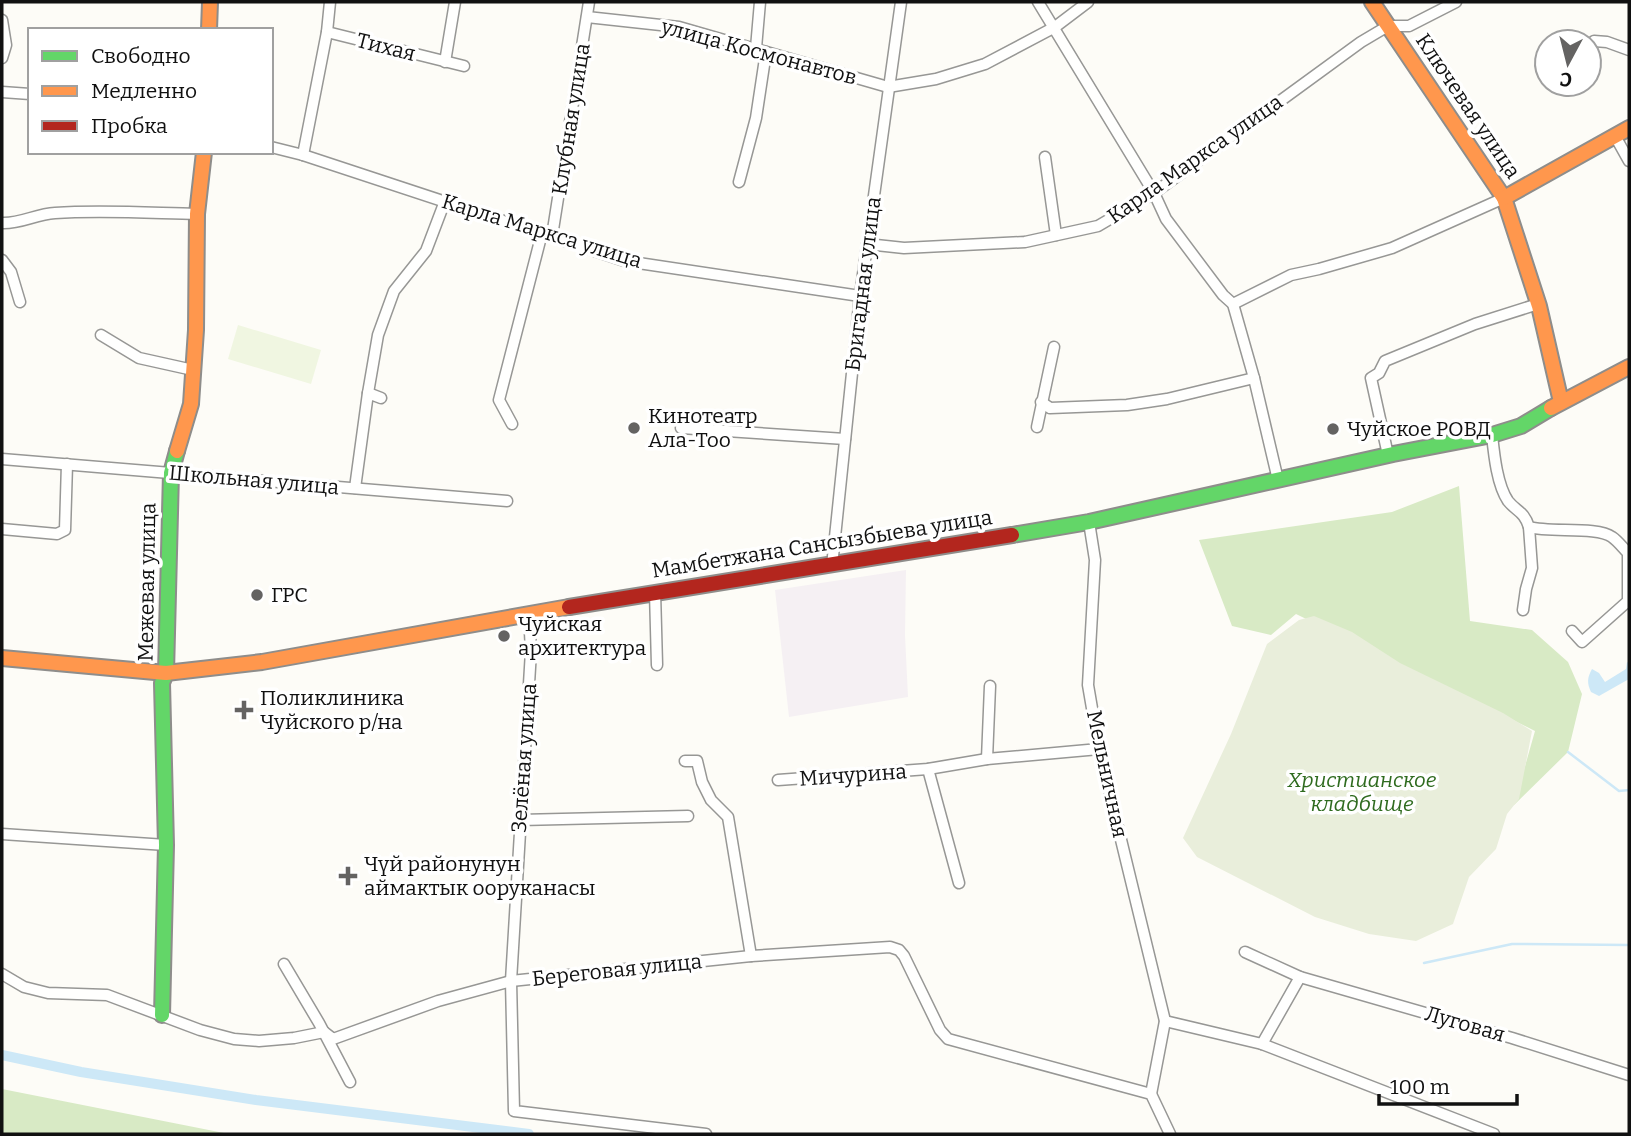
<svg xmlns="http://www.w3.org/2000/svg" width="1631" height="1136" viewBox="0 0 1631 1136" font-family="Bitter,serif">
<rect width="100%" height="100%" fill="#fdfcf7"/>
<polygon fill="#f5f0f3" points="906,570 905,635 908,697 789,717 775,590"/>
<g fill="#d8eac5">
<polygon points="1459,486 1470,621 1532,630 1568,662 1582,694 1568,752 1514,805 1535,731 1296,614 1271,635 1232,626 1199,540 1392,512"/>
<polygon points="2,1089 229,1134 2,1134"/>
</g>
<polygon fill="#e9eedb" points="1314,616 1352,632 1400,663 1503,713 1532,731 1519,799 1507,814 1496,849 1469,877 1453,924 1416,941 1369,934 1315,917 1197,857 1183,838 1231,734 1267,644 1299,620"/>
<polygon fill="#f0f6e1" points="238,325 321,350 311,384 228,359"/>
<path fill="#cde8f7" d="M1627,662l2,1v16l-30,17 -8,-4c-4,-9 -4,-14 1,-23l7,4 6,9 21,-13z"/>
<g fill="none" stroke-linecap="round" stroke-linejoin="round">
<g stroke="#cde8f7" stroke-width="2.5">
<polyline points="1568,752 1619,791 1629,790"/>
<polyline points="1424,963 1512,944 1629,945"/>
</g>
<polyline stroke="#cde8f7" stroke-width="10" points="2,1055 81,1072 256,1100 529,1134"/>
<g stroke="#979795" stroke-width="13">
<g id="street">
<polyline points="1038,2 1154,193 1166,219 1223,295 1233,304 1254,378 1278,480"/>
<polyline points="587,17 679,27 888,87 936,79 985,64 1055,27 1088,2"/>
<polyline points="2,20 6,45 2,58"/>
<polyline points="327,32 464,66"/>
<polyline points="1594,41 1607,42 1629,50"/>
<polyline points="756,48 760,2"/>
<polyline points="445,62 455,2"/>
<polyline points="2,92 30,94"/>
<polyline points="1615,136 1629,161"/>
<polyline points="271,147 303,155 625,261 860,296"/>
<polyline points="303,155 327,32 330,2"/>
<polyline points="1045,157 1056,235"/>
<polyline points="739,182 756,118 766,52"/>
<path d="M2,223c18,1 34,-9 53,-10 47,-3 95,0 142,1"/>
<polyline points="552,236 589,2"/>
<polyline points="867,244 904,248 1025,242 1098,226 1154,193 1361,42 1388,26 1409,26 1456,2"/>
<polyline points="2,260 11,272 20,302"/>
<polyline points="1233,304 1291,275 1319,269 1392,248 1504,198"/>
<polyline points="101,335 139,358 193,370"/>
<polyline points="368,393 378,335 394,291 426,251 445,201"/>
<polyline points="1041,402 1050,408 1127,405 1167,399 1254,378"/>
<polyline points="512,424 499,400 542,233"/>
<polyline points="1037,427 1054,347"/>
<polyline points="681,428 845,439"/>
<path d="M1492,435c2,19 5,50 16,66 9,11 16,10 21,26 21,6 68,-1 83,10 6,4 11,11 16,16v48l-46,41 -10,-11"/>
<polyline points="1388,455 1371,378 1379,373 1385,361 1475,324 1538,304"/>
<polyline points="2,459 507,501"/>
<polyline points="355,488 368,393 381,398"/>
<polyline points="1089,522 1095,560 1088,685 1099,749 1165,1021 1151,1094"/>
<polyline points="2,529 57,534 65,530 67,464"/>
<polyline points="832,566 860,296 901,2"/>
<polyline points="655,592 657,665"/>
<polyline points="1523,610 1526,589 1532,568 1529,527"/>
<polyline points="529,614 531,651 511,981 514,1111 706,1134"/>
<polyline points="987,759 990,686"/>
<polyline points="685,761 697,761 702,782 711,800 728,817 751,956"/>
<polyline points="928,769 959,883"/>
<polyline points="778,780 928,769 987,759 1099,749"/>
<polyline points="520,820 688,816"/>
<polyline points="2,834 166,845"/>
<polyline points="1245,952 1300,977 1512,1038 1629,1075"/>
<polyline points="284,964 319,1023 350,1082"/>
<polyline points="2,974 24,987 48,993 107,995 200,1030 234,1039 259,1041 294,1038 324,1032 333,1039 438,1001 511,981 751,956 890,947 899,950 904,956 940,1030 948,1039 1151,1094 1170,1134"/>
<polyline points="1165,1021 1262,1044 1494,1134"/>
<polyline points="1262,1044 1300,977"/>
</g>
</g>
<g stroke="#8e8d8b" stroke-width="18">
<g id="fast">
<polyline points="1012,535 1089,522 1393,454 1492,435 1521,426 1551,408"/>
<polyline points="162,1015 166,845 162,683 166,673 171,473 177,451"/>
</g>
</g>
<g stroke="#8e8d8b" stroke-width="18">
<g id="slow">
<polyline points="1372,2 1504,198 1539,306 1561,402"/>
<polyline points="209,30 210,2"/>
<polyline points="1504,198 1629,128"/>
<polyline points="1551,408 1629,367"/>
<polyline points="177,451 191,404 196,330 197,214 204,152"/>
<polyline points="2,658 166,673 262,662 569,607"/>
</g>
</g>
<g stroke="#8e8d8b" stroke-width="18">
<polyline id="jam" points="569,607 1012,535"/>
</g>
<use href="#street" stroke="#fffffe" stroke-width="10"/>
<use href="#fast" stroke="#63d668" stroke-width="14"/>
<use href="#slow" stroke="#ff974d" stroke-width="14"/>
<use href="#jam" stroke="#b3261e" stroke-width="14"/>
</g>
<g fill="#646362" stroke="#fff" stroke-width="2.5">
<circle cx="634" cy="428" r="7"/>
<circle cx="1333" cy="429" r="7"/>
<circle cx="257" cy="595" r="7"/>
<circle cx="504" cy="636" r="7"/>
<path d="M240.5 699.5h7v7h7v7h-7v7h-7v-7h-7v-7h7z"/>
<path d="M344.5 865.5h7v7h7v7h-7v7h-7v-7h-7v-7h7z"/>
</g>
<g text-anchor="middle" stroke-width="7" stroke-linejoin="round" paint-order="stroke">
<g font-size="21" fill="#111" stroke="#fff">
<text transform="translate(386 47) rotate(14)" y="7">Тихая</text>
<text transform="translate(759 52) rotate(15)" y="7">улица Космонавтов</text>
<text transform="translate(1468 106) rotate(56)" y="7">Ключевая улица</text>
<text transform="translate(571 119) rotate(-81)" y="7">Клубная улица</text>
<text transform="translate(1195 159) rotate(-35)" y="7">Карла Маркса улица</text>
<text transform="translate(542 231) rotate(17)" y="7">Карла Маркса улица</text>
<text transform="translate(863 284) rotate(-83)" y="7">Бригадная улица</text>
<text transform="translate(254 480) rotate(5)" y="7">Школьная улица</text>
<text transform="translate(822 544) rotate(-9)" y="7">Мамбетжана Сансызбыева улица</text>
<text transform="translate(147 582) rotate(-89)" y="7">Межевая улица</text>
<text transform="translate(524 758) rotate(-86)" y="7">Зелёная улица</text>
<text transform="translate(1107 774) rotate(78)" y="7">Мельничная</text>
<text transform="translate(853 775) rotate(-4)" y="7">Мичурина</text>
<text transform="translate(617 970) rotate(-6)" y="7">Береговая улица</text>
<text transform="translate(1465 1024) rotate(16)" y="7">Луговая</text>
</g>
<g font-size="21" fill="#111" stroke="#fff" text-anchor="start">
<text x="648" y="423">Кинотеатр<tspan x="648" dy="24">Ала-Тоо</tspan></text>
<text x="1347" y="436">Чуйское РОВД</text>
<text x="271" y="602">ГРС</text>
<text x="518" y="631">Чуйская<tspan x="518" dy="24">архитектура</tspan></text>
<text x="260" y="705">Поликлиника<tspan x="260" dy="24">Чуйского р/на</tspan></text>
<text x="364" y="871">Чүй районунун<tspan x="364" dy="24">аймактык ооруканасы</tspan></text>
</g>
<g font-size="21" font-style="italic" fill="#2f6b1f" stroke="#fff">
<text x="1362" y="787">Христианское<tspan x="1362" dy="24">кладбище</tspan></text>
</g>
</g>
<rect width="1631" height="1136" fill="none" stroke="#111111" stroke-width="7"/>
<rect x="28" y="28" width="245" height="126" fill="#ffffff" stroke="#a0a0a0" stroke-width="2"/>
<rect x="42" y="51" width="35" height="10" fill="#63d668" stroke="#a0a0a0" stroke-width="2"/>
<text x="91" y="63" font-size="21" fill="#111111">Свободно</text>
<rect x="42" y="86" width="35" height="10" fill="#ff974d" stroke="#a0a0a0" stroke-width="2"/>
<text x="91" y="98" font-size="21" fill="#111111">Медленно</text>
<rect x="42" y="121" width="35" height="10" fill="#b3261e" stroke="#a0a0a0" stroke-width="2"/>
<text x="91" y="133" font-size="21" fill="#111111">Пробка</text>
<g transform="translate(1568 63) rotate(187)"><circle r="33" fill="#ffffff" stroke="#a0a0a0" stroke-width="2"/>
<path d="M0-5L12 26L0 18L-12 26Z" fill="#646362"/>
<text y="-10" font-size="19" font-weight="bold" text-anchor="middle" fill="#111111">С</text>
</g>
<path d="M1379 1094v10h138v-10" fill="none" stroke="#111111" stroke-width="3.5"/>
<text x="1390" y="1094" font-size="21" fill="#111111" stroke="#ffffff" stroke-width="5" paint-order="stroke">100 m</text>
</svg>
